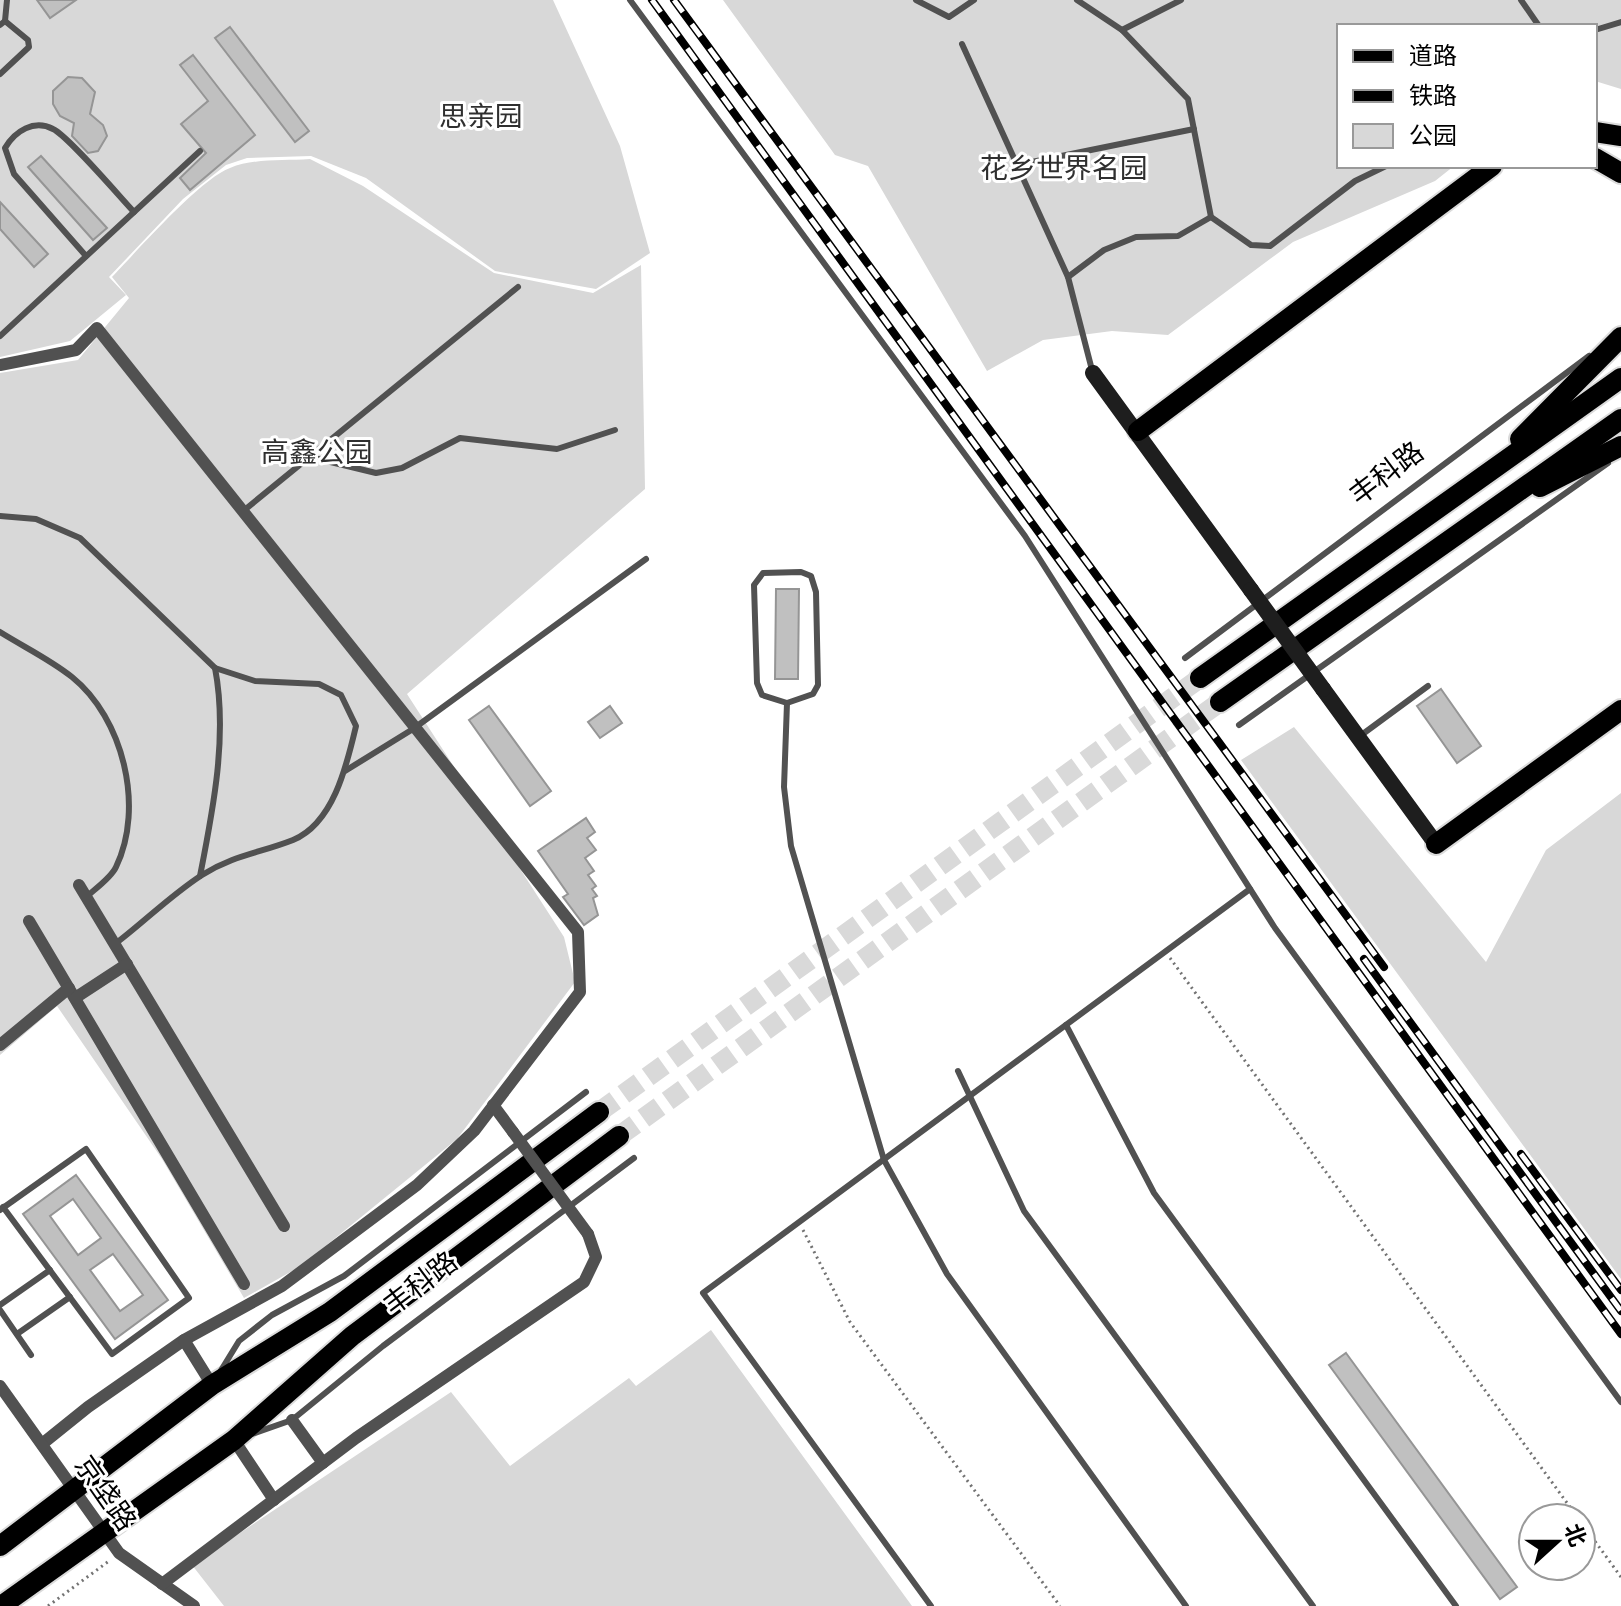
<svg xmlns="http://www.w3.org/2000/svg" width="1621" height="1606" viewBox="0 0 1621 1606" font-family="'Work Sans','Noto Sans SC',sans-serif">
<rect width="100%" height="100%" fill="#fff"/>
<g fill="#d8d8d8">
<polygon points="0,0 553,0 620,146 650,253 596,289 495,271 366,178 311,156 247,158 226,165 183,199 109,277 126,295 70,341 0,357"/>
<polygon points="723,0 1621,0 1621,89 1595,81 1595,26 1339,26 1339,166 1454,166 1435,181 1293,242 1168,335 1112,331 1043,340 987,371 868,166 835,155"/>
<path d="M310,159l53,27 131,87 99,20 48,-28 4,224 -238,205 157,243 11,45 -118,157 -156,127 -57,32 -82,-139 -105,-153 -57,49v-682l78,-13 51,-62 -17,-21c25,-26 88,-98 118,-109 24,-10 54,-7 80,-9z"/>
<polygon points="1294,727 1486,962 1546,850 1621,793 1621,1279 1241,760"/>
<polygon points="711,1330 912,1606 224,1606 192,1565 451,1392 510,1466 629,1378 636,1386"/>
</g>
<g fill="#c0c0c0" stroke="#959595" stroke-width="2" fill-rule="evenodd">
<polygon points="37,0 76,0 50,18"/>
<polygon points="230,27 309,131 295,142 215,38"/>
<polygon points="193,55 255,135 190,190 180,178 206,153 181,124 208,101 180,65"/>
<polygon points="68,77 82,78 95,92 90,114 103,125 107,136 98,151 88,153 72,136 74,123 60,116 53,104 53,91"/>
<polygon points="41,156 107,228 93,240 28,167"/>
<polygon points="0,202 48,254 34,267 0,229"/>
<polygon points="776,589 799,589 798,679 775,679"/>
<polygon points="1441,689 1481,746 1457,763 1417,706"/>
<polygon points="489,706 551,791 530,806 469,720"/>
<polygon points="610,706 622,723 600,738 588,722"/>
<polygon points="586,818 595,832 587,838 596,850 585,858 594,871 588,875 596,886 592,889 597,896 593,898 598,915 584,925 563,897 568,894 538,851"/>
<path d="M76,1175l92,125 -53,39 -92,-125zM73,1199l28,39 -23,17 -28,-39zM113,1254l30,41 -23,16 -30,-41z"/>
<polygon points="1346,1353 1517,1587 1500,1599 1329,1365"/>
</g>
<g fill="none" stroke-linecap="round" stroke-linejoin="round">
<g stroke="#d9d9d9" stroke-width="20" stroke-dasharray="20 10" stroke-linecap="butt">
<polyline points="599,1112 1200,678"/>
<polyline points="619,1136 1220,702"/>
</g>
<g stroke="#dbdbdb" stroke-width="24">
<g id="primary">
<polyline points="1595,132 1621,136"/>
<polyline points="1595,158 1621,173"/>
<polyline points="1138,431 1492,166"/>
<polyline points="1520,439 1621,337"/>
<polyline points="1540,487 1621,446"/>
<polyline points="1200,678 1621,378"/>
<polyline points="1220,702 1621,419"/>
<polyline points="1436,844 1621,710"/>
<polyline points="0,1546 212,1385 330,1312 599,1112"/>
<polyline points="1,1606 234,1440 352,1336 619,1136"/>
</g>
</g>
<g stroke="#737373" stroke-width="3" stroke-dasharray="2 4" stroke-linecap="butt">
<polyline points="1170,958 1578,1518"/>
<polyline points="803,1230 850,1322 1060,1606"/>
<polyline points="1581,1522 1621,1577"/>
<polyline points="48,1606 109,1561"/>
</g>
<g stroke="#515151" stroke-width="6">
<polyline points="630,0 1025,536 1275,928 1621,1402"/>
<polyline points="916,0 949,17 974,0"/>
<polyline points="1077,0 1122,30 1188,99 1211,217 1251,245 1270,246 1355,181 1386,166"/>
<polyline points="1521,0 1539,26"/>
<polyline points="0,25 5,21 7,0"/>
<polyline points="1122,30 1181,0"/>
<polyline points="1595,30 1621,22"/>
<polyline points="962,44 1068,277 1092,370"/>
<polyline points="0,74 29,47 28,40 5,21"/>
<polyline points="1017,165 1194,129"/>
<path d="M86,256l-72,-82 -9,-26c10,-17 29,-29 48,-19 15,7 66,67 81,83"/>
<polyline points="1068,277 1104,250 1136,237 1178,236 1211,217"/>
<polyline points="0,336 200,151"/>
<polyline points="310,457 376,473 402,468 460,438 557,449 615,430"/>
<polyline points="242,512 518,287"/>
<path d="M0,516l36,3 44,19 135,130 40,13 64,3 22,11 15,31c-9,38 -22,97 -63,114 -33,13 -59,15 -91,35 -31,20 -58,47 -87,69"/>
<polygon points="801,572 811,576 816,592 818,685 813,694 787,703 762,695 757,683 754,585 763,573"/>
<path d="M0,632c24,15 51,28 72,45 51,41 73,130 44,190 -5,11 -21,22 -30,30"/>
<polyline points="1185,658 1589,356"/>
<polyline points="787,703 784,787 791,846 884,1160 947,1274 1186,1606"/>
<polyline points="1239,725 1608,463"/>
<polyline points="1360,736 1428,686"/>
<polyline points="345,771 413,729 646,559"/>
<path d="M200,876c13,-66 28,-141 15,-208"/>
<polyline points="1066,1025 1154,1193 1456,1606"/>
<polyline points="958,1071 1024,1211 1313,1606"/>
<polyline points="0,1210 86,1149 189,1298 112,1354 3,1207"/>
<polyline points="0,1305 50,1270"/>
<polyline points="0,1310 31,1355"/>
<polyline points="17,1334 70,1297"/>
<polyline points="220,1372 239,1341 272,1315 344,1276 586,1092"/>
<polyline points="252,1434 292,1420 383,1346 634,1158"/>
<polyline points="931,1606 703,1293 1250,889"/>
</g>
<g stroke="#515151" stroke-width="12">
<polyline points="0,365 76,350 97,328 578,932 580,992 474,1131 417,1185 282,1286 184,1340 88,1407 42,1444"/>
<polyline points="79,885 284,1226"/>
<polyline points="29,921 244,1284"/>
<polyline points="75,998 127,964"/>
<polyline points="0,1045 69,988"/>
<polyline points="493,1105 513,1132"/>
<polyline points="184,1340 212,1385"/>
<polyline points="0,1386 119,1553 194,1606"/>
<polyline points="292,1420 323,1463"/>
<polyline points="234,1440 274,1500"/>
<polyline points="162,1584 356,1438 584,1282 596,1257 588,1234"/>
</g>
<g stroke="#1e1e1e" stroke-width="16">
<polyline points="1093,373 1251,590"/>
<polyline points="1323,689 1436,844"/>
</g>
<use href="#primary" stroke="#000" stroke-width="20"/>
<g stroke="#000" stroke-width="8">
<g id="rail">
<polyline points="652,0 1621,1334"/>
<polyline points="674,0 1384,967"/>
<polyline points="1364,959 1621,1311"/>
<polyline points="1521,1154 1621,1290"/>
</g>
</g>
<use href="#rail" stroke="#fff" stroke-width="5" stroke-dasharray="15" stroke-linecap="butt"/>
<polyline stroke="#515151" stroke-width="12" points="513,1132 588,1234"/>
<polyline stroke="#1e1e1e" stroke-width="16" points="1251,590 1323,689"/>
</g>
<g text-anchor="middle" stroke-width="6" stroke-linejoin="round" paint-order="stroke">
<g font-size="28" fill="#2f2f2f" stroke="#fff">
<text x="481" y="126">思亲园</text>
<text x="1064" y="178">花乡世界名园</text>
<text x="317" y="462">高鑫公园</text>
</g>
<g font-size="28" fill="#000" stroke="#fff">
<text transform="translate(1386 473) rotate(-37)" y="10">丰科路</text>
<text transform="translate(420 1283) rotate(-37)" y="10">丰科路</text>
<text transform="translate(106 1493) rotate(55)" y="10">京垡路</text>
</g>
</g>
<rect x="1337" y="24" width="260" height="144" fill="#ffffff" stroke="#999999" stroke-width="2"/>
<rect x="1353" y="50" width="40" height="12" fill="#000000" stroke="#999999" stroke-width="2"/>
<text x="1409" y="64" font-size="24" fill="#000000">道路</text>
<rect x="1353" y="90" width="40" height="12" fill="#000000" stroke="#999999" stroke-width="2"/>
<text x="1409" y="104" font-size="24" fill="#000000">铁路</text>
<rect x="1353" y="124" width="40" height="24" fill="#d8d8d8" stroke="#999999" stroke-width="2"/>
<text x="1409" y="144" font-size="24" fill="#000000">公园</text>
<g transform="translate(1557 1542) rotate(69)"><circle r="38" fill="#ffffff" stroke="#999999" stroke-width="2"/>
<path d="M0-6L14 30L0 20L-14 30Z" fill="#000000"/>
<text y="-12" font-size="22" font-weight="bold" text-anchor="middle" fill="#000000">北</text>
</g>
</svg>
